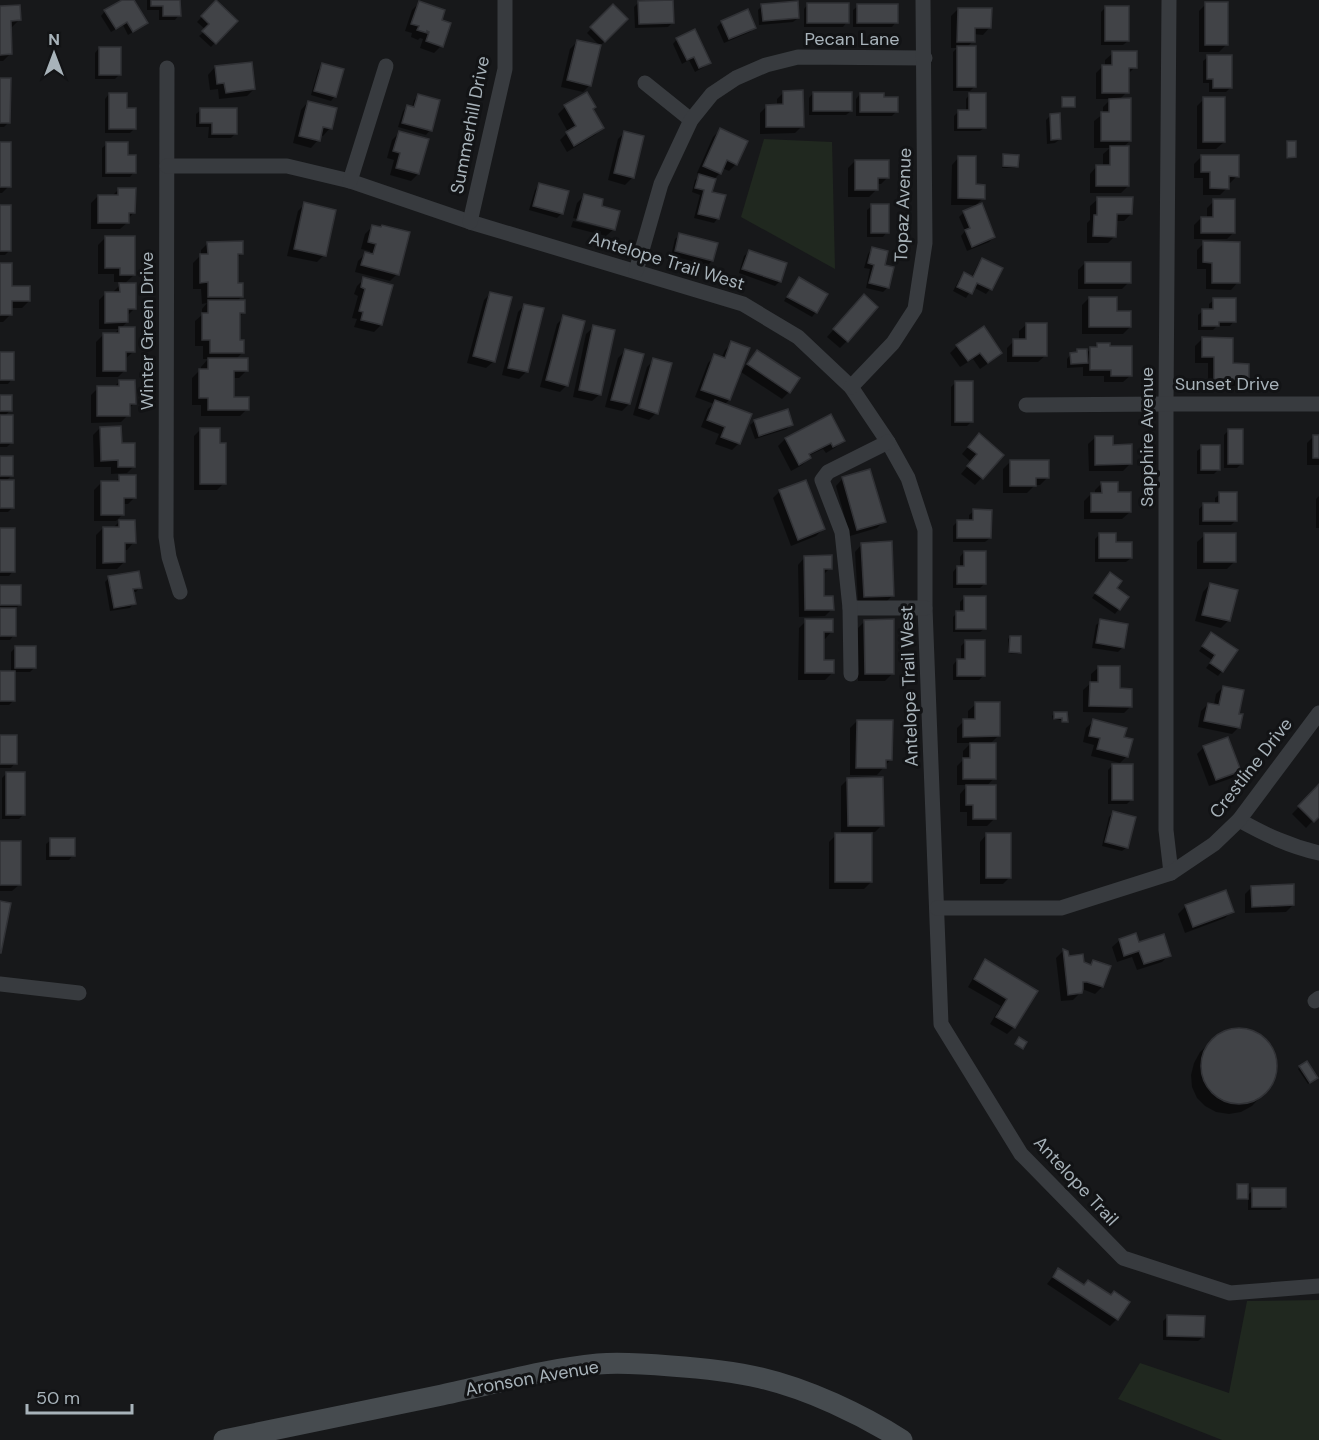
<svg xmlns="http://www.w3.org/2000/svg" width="1319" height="1440" viewBox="0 0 1319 1440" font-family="'DM Sans',sans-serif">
<rect width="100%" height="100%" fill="#17181a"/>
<g fill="#20281f">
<polygon points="764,139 832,142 835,269 741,217"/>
<polygon points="1319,1300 1319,1440 1222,1440 1118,1399 1140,1363 1229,1393 1247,1301"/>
</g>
<g fill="#0007">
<polygon points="125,0 133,0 146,23 141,27 128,35 123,25 111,32 101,16 105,11"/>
<polygon points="147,0 179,0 179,15 175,20 159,20 159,10 147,10"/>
<polygon points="216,2 236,21 211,47 199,36 206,30 197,22"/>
<polygon points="639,2 672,23 668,27 635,28 634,7"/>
<polygon points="419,3 440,21 441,46 434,53 420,48 423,39 420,38 418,40 411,37 412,33 405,31 412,10"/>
<polygon points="808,4 847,22 843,27 804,27 804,9"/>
<polygon points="1206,4 1226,45 1219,52 1199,52 1199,11"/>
<polygon points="613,6 626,19 600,46 587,33"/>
<polygon points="762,6 798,18 793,22 759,25 758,10"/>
<polygon points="858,6 896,22 892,27 853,27 853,10"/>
<polygon points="1106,7 1128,41 1123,45 1101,45 1101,12"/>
<polygon points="0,8 19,20 12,27 9,27 10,54 3,61 0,61"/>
<polygon points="958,9 990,27 983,35 973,34 973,41 966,48 975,86 970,91 953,91 953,52 957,48 951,48 951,16"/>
<polygon points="722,22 754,27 750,32 724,43 717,27"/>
<polygon points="677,39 709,63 704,67 695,72 689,60 682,64 673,44"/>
<polygon points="578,41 590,85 583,92 561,87 570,49"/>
<polygon points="99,48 119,75 115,79 95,79 95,53"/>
<polygon points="1113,53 1135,67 1127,75 1127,92 1119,100 1130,141 1123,147 1128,186 1121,193 1090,193 1090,174 1097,166 1103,166 1103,154 1110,148 1094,148 1094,121 1103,114 1103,107 1111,99 1096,99 1096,73 1103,66 1105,66 1105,60"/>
<polygon points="1208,57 1231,87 1226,92 1209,92 1209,83 1203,83 1203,61"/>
<polygon points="322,65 335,96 331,101 311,95 318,70"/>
<polygon points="215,67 254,89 247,96 219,99 218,89 210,90 208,75"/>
<polygon points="0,80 9,122 4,127 0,127"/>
<polygon points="784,92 802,126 795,133 760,134 760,113 767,106 777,106 777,99"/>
<polygon points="813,93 851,111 846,115 809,115 809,98"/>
<polygon points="109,94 126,110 134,129 130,133 105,133 105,99"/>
<polygon points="586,94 591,110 602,128 595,135 567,152 560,140 568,132 558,114 565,107"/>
<polygon points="860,94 883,99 896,112 892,116 856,116 856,99"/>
<polygon points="970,94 985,127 980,131 954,131 954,116 959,111 966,111 966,99"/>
<polygon points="418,96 430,130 426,135 398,127 403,111 407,107 412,108 414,100"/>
<polygon points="1063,99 1073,107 1071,108 1061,108 1061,101"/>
<polygon points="1204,99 1224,142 1216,149 1197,149 1197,106"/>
<polygon points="308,102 330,128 323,136 320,135 318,140 311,148 293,143 301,110"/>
<polygon points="201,110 235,134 231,138 208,138 209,127 196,127 196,114"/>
<polygon points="1051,115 1060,139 1055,143 1047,144 1046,120"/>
<polygon points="720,130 736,164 729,171 722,168 720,173 714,179 710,193 718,218 714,223 694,218 700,195 692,192 695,180 701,175 697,173 713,137"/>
<polygon points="625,132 632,178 625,185 608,180 618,139"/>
<polygon points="399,133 418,174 411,181 390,175 394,160 387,158 392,140"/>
<polygon points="0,143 9,186 2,193 0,193"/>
<polygon points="1288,143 1295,157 1293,158 1286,159 1286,144"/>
<polygon points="107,144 134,172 130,177 102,177 102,148"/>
<polygon points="1004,156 1017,166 1015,168 1002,168 1002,158"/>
<polygon points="959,157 975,186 983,198 976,205 951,205 952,165"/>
<polygon points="1201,157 1237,176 1230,183 1227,183 1227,188 1220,195 1203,195 1203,178 1194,178 1194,164"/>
<polygon points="855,161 888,177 881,184 876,184 876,190 869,197 848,197 848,168"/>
<polygon points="539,185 562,213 557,218 529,210 535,190"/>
<polygon points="119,189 134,212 128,219 128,222 120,229 91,229 91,203 98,196 112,196"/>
<polygon points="584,196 600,207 614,229 606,236 571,227 573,221 611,230 611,227 573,218 577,203"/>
<polygon points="1098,199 1131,214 1124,221 1115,221 1115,236 1108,243 1087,243 1087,223 1090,220 1090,206"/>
<polygon points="1214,201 1234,232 1227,239 1194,239 1194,225 1201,218 1207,218 1207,208"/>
<polygon points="305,204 324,255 317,262 287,256 298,211"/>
<polygon points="872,206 887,232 883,237 867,237 867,210"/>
<polygon points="0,207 10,250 5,255 0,255"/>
<polygon points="964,212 994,237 989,242 967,251 961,236 965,231 959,217"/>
<polygon points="373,226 397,274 390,281 355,272 358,261 365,254 369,255 370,251 361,249 365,234"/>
<polygon points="680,235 712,261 708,265 671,256 675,239"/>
<polygon points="105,238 134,275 123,285 135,308 127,316 127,322 120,329 133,352 125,359 125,370 118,377 96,377 96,342 103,335 113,335 119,329 99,329 99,300 106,293 113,292 123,282 114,282 114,274 98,274 98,245"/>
<polygon points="208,243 242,253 236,259 237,284 242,296 236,302 244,312 239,317 239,342 243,352 235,360 246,371 239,378 232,378 232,398 247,409 240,416 201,416 201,405 192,405 192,378 199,371 201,371 201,367 208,359 203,359 203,346 195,346 195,321 202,315 202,309 207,303 202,304 201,289 193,289 193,263 201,255 201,250"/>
<polygon points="1204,243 1238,282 1231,290 1206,289 1206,269 1197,269 1197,250"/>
<polygon points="872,249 883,266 888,287 883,292 866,288 870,269 864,268 868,254"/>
<polygon points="749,252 780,281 775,286 739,273 744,256"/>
<polygon points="983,260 990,289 986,294 973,287 966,298 953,291 960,278 964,274 971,278 978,264"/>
<polygon points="1085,263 1129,282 1122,289 1078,289 1078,270"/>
<polygon points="0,265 11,288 29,301 22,308 10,308 10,315 3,322 0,322"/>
<polygon points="364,279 391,286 381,325 374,332 354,327 357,319 352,318 358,296 354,294 357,286"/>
<polygon points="799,279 816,312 812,317 784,301 795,283"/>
<polygon points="491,293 494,361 486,368 467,363 484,300"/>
<polygon points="1089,298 1116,313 1130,327 1123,334 1082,334 1082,305"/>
<polygon points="1214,300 1234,321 1230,326 1217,326 1213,330 1198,330 1198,315 1203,311 1209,311 1209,304"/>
<polygon points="857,303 847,341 840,348 827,337"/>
<polygon points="525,305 542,309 526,372 519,379 502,375 518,312"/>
<polygon points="564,317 567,385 560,392 540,387 557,324"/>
<polygon points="1027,324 1046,355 1038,362 1007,362 1007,348 1014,341 1019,341 1019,331"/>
<polygon points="594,327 600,394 592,401 573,397 586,334"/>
<polygon points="1202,339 1247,379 1240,386 1208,386 1208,363 1195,363 1195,346"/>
<polygon points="732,343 748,349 729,400 724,405 739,443 732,450 715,444 719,434 701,427 708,409 714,404 695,397 708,363 715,356 721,359 725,350"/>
<polygon points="1098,344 1109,348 1131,375 1123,382 1104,382 1104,376 1083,376 1083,367 1067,368 1067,359 1071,354 1074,354 1077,351 1086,353"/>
<polygon points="957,346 1001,353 993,360 980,369 973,359 960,367 950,353"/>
<polygon points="625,351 629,404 622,411 605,407 618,358"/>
<polygon points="757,351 789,392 782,399 741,372 750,359"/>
<polygon points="0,353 12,379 8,384 0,384"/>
<polygon points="654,360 656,413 649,420 633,415 647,367"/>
<polygon points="119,382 134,404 128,409 128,415 121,422 91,423 91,395 98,388 113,388"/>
<polygon points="955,383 972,421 967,426 951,426 951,387"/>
<polygon points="0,396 11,410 4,416 11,443 7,447 0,447"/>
<polygon points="831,416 843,440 836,447 826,453 823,449 808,456 809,458 802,465 791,471 778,446 785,439"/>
<polygon points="755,421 791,424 787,429 755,439 750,425"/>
<polygon points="100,428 134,466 127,473 111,474 111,467 94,467 93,435"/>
<polygon points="201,429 219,445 224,483 217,490 194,490 194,436"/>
<polygon points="1228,431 1242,463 1237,468 1224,468 1224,435"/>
<polygon points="1314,436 1319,436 1319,465 1307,465 1307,443"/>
<polygon points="1096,437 1112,446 1131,463 1123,471 1089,471 1088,444"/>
<polygon points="972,442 1002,455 975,485 961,474 971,462 962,454"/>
<polygon points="1202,447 1219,469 1214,474 1197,474 1197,451"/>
<polygon points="0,458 11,476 6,481 13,507 8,512 0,512"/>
<polygon points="1010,462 1047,478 1040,485 1035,485 1027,493 1003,493 1003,469"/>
<polygon points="120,477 135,497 128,504 123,504 123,514 116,521 94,521 94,490 101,483 114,483"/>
<polygon points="843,478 884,521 877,528 850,536 836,486"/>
<polygon points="1102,483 1117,494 1130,512 1122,519 1084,519 1084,501 1091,494 1095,494 1095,490"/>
<polygon points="780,491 823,529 816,536 791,546 773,498"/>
<polygon points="1220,494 1236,520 1231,525 1199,525 1199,509 1203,505 1215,504 1215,498"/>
<polygon points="1319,496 1319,528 1316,528 1316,499"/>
<polygon points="974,511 990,538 985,542 953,542 953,526 958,521 969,521 969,515"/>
<polygon points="119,522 134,542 127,550 124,550 124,562 117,569 96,569 96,535 103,528 113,528"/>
<polygon points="0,530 13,571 9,576 0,576"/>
<polygon points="1099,535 1114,543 1131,558 1126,562 1095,562 1095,539"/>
<polygon points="1205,535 1234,562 1227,569 1197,569 1197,542"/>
<polygon points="862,544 893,595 886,602 858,603 855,552"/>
<polygon points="964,552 985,583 980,588 953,588 953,572 957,567 960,567 960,557"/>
<polygon points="805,557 830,568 823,575 823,597 832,609 825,616 799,617 798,565"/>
<polygon points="109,578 140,587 136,592 132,592 134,603 130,608 110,611 105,582"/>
<polygon points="1105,579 1114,589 1119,609 1115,614 1092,598"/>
<polygon points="1210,584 1228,621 1221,628 1195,621 1203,592"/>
<polygon points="0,586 20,604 15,609 14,635 10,640 0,640"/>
<polygon points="964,598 985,628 980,632 953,632 953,617 957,613 960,613 960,602"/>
<polygon points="806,621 832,631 825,639 823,639 823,661 832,673 825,680 798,680 799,628"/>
<polygon points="865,621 893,673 885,681 858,681 858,628"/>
<polygon points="1101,621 1122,648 1118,652 1092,648 1096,625"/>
<polygon points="1212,633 1222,671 1218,676 1206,668 1212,660 1199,651"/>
<polygon points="1010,637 1019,652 1017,654 1008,653 1008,639"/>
<polygon points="966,641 983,676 979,680 953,680 953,665 957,660 961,660 961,646"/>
<polygon points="16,647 35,667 30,672 14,672 14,700 9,705 0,705 0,673 11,673 11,652"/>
<polygon points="1099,667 1131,706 1124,713 1083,712 1083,690 1091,683 1091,674"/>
<polygon points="1223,687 1238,715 1239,727 1232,734 1198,727 1201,711 1208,704 1214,705 1216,694"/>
<polygon points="976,704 998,736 990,744 994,778 986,787 994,819 987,826 967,826 967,812 960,812 960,794 968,785 957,785 957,766 963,760 963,751 971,743 957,743 957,728 964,721 968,721 968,711"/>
<polygon points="1054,714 1066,714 1066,721 1064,723 1061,723 1061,720 1053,720 1052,716"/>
<polygon points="857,721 891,759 877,775 850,775 850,728"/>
<polygon points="1094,721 1127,756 1120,763 1091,756 1094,745 1083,742 1086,728"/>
<polygon points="0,737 15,763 11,768 0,768"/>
<polygon points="1204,747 1239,771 1232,778 1209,786 1197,754"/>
<polygon points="1113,765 1131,800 1127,804 1108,804 1108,770"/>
<polygon points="7,773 24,814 19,819 2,819 2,778"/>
<polygon points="848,779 882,825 875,832 871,832 871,882 864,889 829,889 829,842 836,835 841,835 841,786"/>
<polygon points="1319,786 1319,814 1306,828 1292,814"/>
<polygon points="1113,813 1127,847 1122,851 1102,846 1109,817"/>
<polygon points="987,834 1010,877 1003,884 980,884 980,842"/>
<polygon points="51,840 73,855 69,860 46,860 46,844"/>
<polygon points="0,843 20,884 12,891 0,891"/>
<polygon points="1252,887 1293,905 1286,912 1245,913 1245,894"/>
<polygon points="1225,892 1232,911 1225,918 1185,933 1178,914 1185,907"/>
<polygon points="1120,940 1138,944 1169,955 1162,962 1137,970 1132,957 1117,962 1112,947"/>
<polygon points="1063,951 1068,958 1089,966 1093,962 1102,987 1095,994 1082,989 1081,992 1073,1000 1061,1001 1056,958"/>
<polygon points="986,961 1036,991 1014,1027 1007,1034 990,1024 1001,1006 968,987 979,968"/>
<polygon points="1232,1030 1244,1030 1255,1033 1265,1040 1272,1050 1276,1062 1275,1074 1271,1085 1262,1095 1252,1106 1241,1112 1229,1114 1216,1112 1205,1106 1197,1098 1192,1087 1191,1075 1194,1063 1200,1052 1220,1034"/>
<polygon points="1300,1067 1314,1080 1308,1084 1298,1069"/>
<polygon points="1237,1186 1247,1196 1253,1190 1285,1206 1280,1210 1248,1210 1248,1197 1245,1200 1236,1200 1236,1187"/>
<polygon points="1058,1270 1117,1319 1110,1326 1047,1284"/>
<polygon points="1168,1316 1203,1337 1198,1341 1163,1340 1163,1321"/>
</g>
<g fill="#414347" stroke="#313236" stroke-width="1.5">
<polygon points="122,0 134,0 148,23 133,32 127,22 116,29 104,10"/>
<polygon points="151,0 180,0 181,16 163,16 163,6 151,6"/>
<polygon points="216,0 238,21 216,44 202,31 209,24 201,16"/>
<polygon points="673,0 674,23 639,24 638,1"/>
<polygon points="419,1 445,10 442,20 451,23 443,47 426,41 429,32 427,31 427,33 417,30 419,26 411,24"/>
<polygon points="798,1 799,18 763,21 761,4"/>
<rect x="1205" y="2" width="23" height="43"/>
<rect x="807" y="3" width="42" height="20"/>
<polygon points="613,4 628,19 605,42 590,27"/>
<rect x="857" y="4" width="41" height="19"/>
<polygon points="20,5 21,20 11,21 12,54 0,55 0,6"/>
<rect x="1105" y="6" width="24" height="35"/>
<polygon points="958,8 992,8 991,28 975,28 975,42 957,42"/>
<polygon points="748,9 756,28 729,39 721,21"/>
<polygon points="695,29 711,63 699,68 694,57 687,60 676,38"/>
<polygon points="577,40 601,45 591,86 567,80"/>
<rect x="957" y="46" width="19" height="41"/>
<rect x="99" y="47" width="22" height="28"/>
<polygon points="1112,51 1137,51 1137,68 1129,68 1129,93 1102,93 1102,65 1112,65"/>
<polygon points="1207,55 1232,55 1232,88 1213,88 1213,79 1207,79"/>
<polygon points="252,62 255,89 226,93 224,83 217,84 215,66"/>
<polygon points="322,63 344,69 336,97 314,91"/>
<polygon points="0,78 11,78 10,123 0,123"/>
<polygon points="803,90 804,127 766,127 766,105 783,104 783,91"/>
<polygon points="587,92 596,107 593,109 604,128 574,146 566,132 576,126 564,105"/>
<rect x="813" y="92" width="39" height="19"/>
<polygon points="109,93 127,93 127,108 136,108 136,129 109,129"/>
<polygon points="860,93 884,93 884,97 898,97 898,112 860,112"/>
<polygon points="969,93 986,93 986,128 958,128 958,110 969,110"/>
<polygon points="418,94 440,100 432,131 402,123 407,105 414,107"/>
<rect x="1062" y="97" width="13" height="10"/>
<rect x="1203" y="97" width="22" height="45"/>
<polygon points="1131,98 1131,141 1101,141 1101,112 1109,112 1109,99"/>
<polygon points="308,101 337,108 332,129 323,127 320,141 299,136"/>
<polygon points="200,108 237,108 237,134 212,134 212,123 200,123"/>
<polygon points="1060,113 1061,139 1051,140 1050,114"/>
<polygon points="720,128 748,141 737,165 727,160 721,174 703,166"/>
<polygon points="399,131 429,139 419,174 396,168 400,153 393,151"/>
<polygon points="624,131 644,136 634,178 614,173"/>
<polygon points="1287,141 1296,141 1296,157 1287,158"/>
<rect x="0" y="142" width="11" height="45"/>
<polygon points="106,142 128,142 128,155 136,155 136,173 106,173"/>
<polygon points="1110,146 1129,146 1129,186 1096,186 1096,165 1110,165"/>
<polygon points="1003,154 1019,155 1018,167 1003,166"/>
<polygon points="1201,155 1239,155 1239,177 1229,176 1229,189 1210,188 1210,172 1201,172"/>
<polygon points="958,156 976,156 976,184 985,185 985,199 958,198"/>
<polygon points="855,160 889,160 889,178 878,178 878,190 855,190"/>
<polygon points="699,174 716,179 712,192 726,195 719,219 698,214 704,190 695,188"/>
<polygon points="539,183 569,191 563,214 533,206"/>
<polygon points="118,188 136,188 135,213 129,213 129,223 98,223 98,195 118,195"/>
<polygon points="584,194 603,199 602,206 620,211 615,230 577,220"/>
<polygon points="1097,197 1133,197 1132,214 1117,214 1116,237 1093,236 1094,215 1097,215"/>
<polygon points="1213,199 1235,199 1235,233 1201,233 1201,217 1213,217"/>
<polygon points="304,202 336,210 326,256 294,249"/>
<polygon points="982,203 995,237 972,247 965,230 970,228 963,211"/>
<rect x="871" y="204" width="18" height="29"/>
<rect x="0" y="205" width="11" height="46"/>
<polygon points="372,225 381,227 382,225 410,232 399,275 361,265 365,252 373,254 376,244 368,242"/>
<polygon points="679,233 718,243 713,261 675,251"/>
<polygon points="105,236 135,236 135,275 120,275 120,268 105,268"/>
<polygon points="243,241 243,254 238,254 238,283 243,283 243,297 208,297 208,282 200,283 200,254 208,254 207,242"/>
<polygon points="1203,241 1240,242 1240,283 1212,283 1212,263 1203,262"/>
<polygon points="872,247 888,251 885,265 894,267 889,288 869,283 874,265 868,263"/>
<polygon points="749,250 787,263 781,282 742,269"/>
<polygon points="982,258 1003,268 992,290 977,283 972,294 957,287 964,272 973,277"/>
<rect x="1085" y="262" width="46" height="21"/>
<polygon points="0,263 12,263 12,286 30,286 30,301 12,301 12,315 0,315"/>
<polygon points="363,277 393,285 382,325 361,320 363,312 359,311 365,289 361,287"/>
<polygon points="799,277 828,294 817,313 787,297"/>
<polygon points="119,283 136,283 136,309 128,309 128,322 105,323 105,292 120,292"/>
<polygon points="490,292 512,297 495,362 473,356"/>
<polygon points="864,294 878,307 848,342 833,329"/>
<polygon points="1089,297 1117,297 1117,311 1131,311 1131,327 1089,327"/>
<polygon points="1213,298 1236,298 1236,322 1219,322 1219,326 1202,326 1202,309 1213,309"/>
<polygon points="208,300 245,300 245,313 240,313 240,340 244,340 244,353 210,353 210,340 202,340 202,313 208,313"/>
<polygon points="524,304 544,308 528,372 508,368"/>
<polygon points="563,315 585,321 568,386 546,380"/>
<polygon points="1026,323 1047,323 1047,356 1013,356 1013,339 1026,339"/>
<polygon points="593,325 615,330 601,395 579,390"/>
<polygon points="984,326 1002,353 988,363 980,353 968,361 956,345"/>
<polygon points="119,327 135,327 135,352 126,352 126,371 103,371 103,333 119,333"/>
<polygon points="1202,337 1233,338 1233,363 1249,364 1249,380 1214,379 1214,357 1202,357"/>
<polygon points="731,341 750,348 730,400 701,390 714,354 725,358"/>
<polygon points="1097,343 1110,343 1110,346 1132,346 1132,376 1111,376 1111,370 1090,370 1090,347 1097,347"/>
<polygon points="625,349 644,354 630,404 611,400"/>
<polygon points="1077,349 1087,349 1088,363 1071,364 1070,353 1077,352"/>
<polygon points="757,350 800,378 790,393 747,364"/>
<rect x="0" y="352" width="14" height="28"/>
<polygon points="208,358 248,358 248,371 234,371 234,397 249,397 249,410 208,410 208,398 199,398 199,369 208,369"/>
<polygon points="653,358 672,363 658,414 639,408"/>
<polygon points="119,380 135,380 136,404 130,404 130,416 97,416 97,386 119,386"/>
<rect x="955" y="381" width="18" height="41"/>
<rect x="0" y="395" width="12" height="16"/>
<polygon points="715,400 752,414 740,444 721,437 725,427 707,420"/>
<polygon points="788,409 793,425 759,436 754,420"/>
<polygon points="831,414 845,441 833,447 831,443 809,454 811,458 799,465 785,438"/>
<rect x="0" y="415" width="13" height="28"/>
<polygon points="121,426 122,443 135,443 135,467 118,467 118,460 101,461 100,427"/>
<polygon points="200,428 220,428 220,443 226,443 226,484 200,484"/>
<rect x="1228" y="429" width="15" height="35"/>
<polygon points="979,433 1004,455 983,479 967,466 977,454 968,447"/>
<rect x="1313" y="435" width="6" height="23"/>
<polygon points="1095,436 1113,436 1113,445 1132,444 1132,464 1095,465"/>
<rect x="1201" y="445" width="19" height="25"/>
<rect x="0" y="456" width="13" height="20"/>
<polygon points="1010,460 1049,460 1049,478 1036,478 1036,486 1010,486"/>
<polygon points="870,469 886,522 857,530 842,477"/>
<polygon points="119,475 136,475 136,498 124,498 124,515 101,515 101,481 119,481"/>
<rect x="0" y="480" width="14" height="28"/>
<polygon points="806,480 825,529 798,540 779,490"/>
<polygon points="1101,482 1118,482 1118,492 1131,492 1131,512 1091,512 1091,493 1102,493"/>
<polygon points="1219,492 1237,492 1237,521 1203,521 1203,503 1219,503"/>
<polygon points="973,509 992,510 991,538 957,538 957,520 973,520"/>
<polygon points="119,520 135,520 136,543 125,543 125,562 103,563 103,527 119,527"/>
<rect x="0" y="528" width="15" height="44"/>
<polygon points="1099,533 1116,533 1116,542 1132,542 1132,558 1099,558"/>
<rect x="1204" y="533" width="32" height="29"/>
<polygon points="892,541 894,596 864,597 861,543"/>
<polygon points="964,551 986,551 986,584 957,584 957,566 964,566"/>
<polygon points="832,555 832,569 824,569 824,596 833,596 834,610 805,610 804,556"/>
<polygon points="139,571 142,588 133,589 136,604 114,608 108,576"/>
<polygon points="1110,572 1122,581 1117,588 1129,597 1120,610 1095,593"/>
<polygon points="1210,583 1238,590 1230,621 1202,615"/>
<rect x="0" y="585" width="21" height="20"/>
<polygon points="964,596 986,596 986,629 956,629 956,611 964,611"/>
<rect x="0" y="608" width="16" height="28"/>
<polygon points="805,619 833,619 833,632 824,632 824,660 834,660 834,673 805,673"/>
<polygon points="894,619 894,674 865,674 864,620"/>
<polygon points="1100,619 1128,624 1124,648 1096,643"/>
<polygon points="1211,632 1238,650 1223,672 1210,663 1215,655 1202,646"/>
<polygon points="1010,636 1021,636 1021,653 1009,652"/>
<polygon points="965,640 985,640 985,676 957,676 957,659 965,659"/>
<rect x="15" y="646" width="21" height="22"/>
<polygon points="1098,666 1120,666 1120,688 1132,689 1132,707 1089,706 1090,682 1098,682"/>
<rect x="0" y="671" width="15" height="30"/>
<polygon points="1223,686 1244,690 1239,714 1243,714 1240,728 1204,721 1208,703 1219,705"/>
<polygon points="975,702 1000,702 1000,736 963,737 963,719 975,719"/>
<polygon points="1054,712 1067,712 1068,722 1062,722 1062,718 1054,719"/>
<polygon points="1093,719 1127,728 1124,737 1133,739 1128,757 1097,749 1100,738 1089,736"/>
<polygon points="857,720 893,720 892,760 886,760 886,768 856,768"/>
<rect x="0" y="735" width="17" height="29"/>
<polygon points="1228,737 1241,771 1216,780 1203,746"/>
<polygon points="970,743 996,743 996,779 963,779 963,758 970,758"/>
<rect x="1112" y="764" width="21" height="36"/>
<rect x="6" y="772" width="19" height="43"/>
<polygon points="883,777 884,826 848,826 847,778"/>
<polygon points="1319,784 1319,817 1314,822 1298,806"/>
<polygon points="966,785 996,785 996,819 973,819 973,805 966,805"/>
<polygon points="1113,811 1136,817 1128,848 1105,842"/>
<rect x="835" y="833" width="37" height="49"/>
<rect x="986" y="833" width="25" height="45"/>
<rect x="50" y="838" width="25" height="18"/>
<rect x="0" y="841" width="21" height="44"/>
<polygon points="1294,884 1294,905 1252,907 1251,886"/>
<polygon points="1226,890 1234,912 1193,927 1185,905"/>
<polygon points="0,901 11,903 1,953 0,953"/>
<polygon points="1136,933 1139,942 1164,934 1171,956 1144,964 1139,951 1124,956 1119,939"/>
<polygon points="1063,949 1068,951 1069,956 1083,954 1084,962 1091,965 1093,960 1111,966 1103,987 1087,982 1083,982 1083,989 1082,993 1068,995"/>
<polygon points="985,959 1038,991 1015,1028 996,1017 1007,999 974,979"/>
<circle cx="1239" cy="1066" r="38"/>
<polygon points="1019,1037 1027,1042 1023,1049 1015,1044"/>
<polygon points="1307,1061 1318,1078 1310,1083 1299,1066"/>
<rect x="1237" y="1184" width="11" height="15"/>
<rect x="1252" y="1188" width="34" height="19"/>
<polygon points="1058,1268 1084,1285 1088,1280 1111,1295 1114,1291 1130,1302 1118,1320 1053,1277"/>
<polygon points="1167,1315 1205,1316 1204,1337 1167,1336"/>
</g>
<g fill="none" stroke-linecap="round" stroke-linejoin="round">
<g stroke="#383b3f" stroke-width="15">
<polyline points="1169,0 1166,404 1166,830 1171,873"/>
<polyline points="167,68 166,537 169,557 180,592"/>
<polyline points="645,83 691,120"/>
<polyline points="167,166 287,166 350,181 470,222 743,304 798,337 851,387 888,442 908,478 925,530 925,608 941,1024 1021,1154 1123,1258 1230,1293 1319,1286"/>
<polyline points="350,181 386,66"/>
<polyline points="470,222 505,69 505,0"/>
<polyline points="636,271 661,184 691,120 712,94 736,78 766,65 798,57 925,58"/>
<polyline points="851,387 893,343 915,309 925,243 923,0"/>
<polyline points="1026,405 1166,404 1319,404"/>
<polyline points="850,608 925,608"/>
<polyline points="851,674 850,608 842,532 822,480 828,472 888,442"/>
<path d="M1239,820c27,15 50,26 80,33"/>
<polyline points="937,908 1061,908 1171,873 1214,844 1239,820 1319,713"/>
<polyline points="0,984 79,993"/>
<polyline points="1315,1001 1319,998"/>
</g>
<path stroke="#464b4f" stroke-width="21" d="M224,1440c73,-15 145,-30 218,-45 52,-11 103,-26 156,-31 24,-2 49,0 73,2 30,2 60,5 90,12 47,11 100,36 141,62"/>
</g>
<g text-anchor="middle" stroke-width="6" stroke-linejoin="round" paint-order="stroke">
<g font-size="18" fill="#a8b3ba" stroke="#121315">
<text x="852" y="45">Pecan Lane</text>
<text transform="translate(470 125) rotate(-79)" y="6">Summerhill Drive</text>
<text transform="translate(903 205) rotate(-88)" y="6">Topaz Avenue</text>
<text transform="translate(667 261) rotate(17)" y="6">Antelope Trail West</text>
<text transform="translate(147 331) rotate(-90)" y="6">Winter Green Drive</text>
<text x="1227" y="390">Sunset Drive</text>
<text transform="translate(1147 437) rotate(-90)" y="6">Sapphire Avenue</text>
<text transform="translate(909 686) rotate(-92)" y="6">Antelope Trail West</text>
<text transform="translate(1251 768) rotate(-52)" y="6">Crestline Drive</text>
<text transform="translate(1076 1181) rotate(47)" y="6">Antelope Trail</text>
<text transform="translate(532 1378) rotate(-10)" y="6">Aronson Avenue</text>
</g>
</g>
<g transform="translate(54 54)" stroke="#121315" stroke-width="4.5" paint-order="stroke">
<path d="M0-4.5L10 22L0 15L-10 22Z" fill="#a8b3ba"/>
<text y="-9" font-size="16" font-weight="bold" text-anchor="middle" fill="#a8b3ba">N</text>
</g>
<path d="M27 1404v9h105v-9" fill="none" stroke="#a8b3ba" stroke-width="3"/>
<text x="36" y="1404" font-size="18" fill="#a8b3ba" stroke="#121315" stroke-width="4.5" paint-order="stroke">50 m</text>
</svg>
